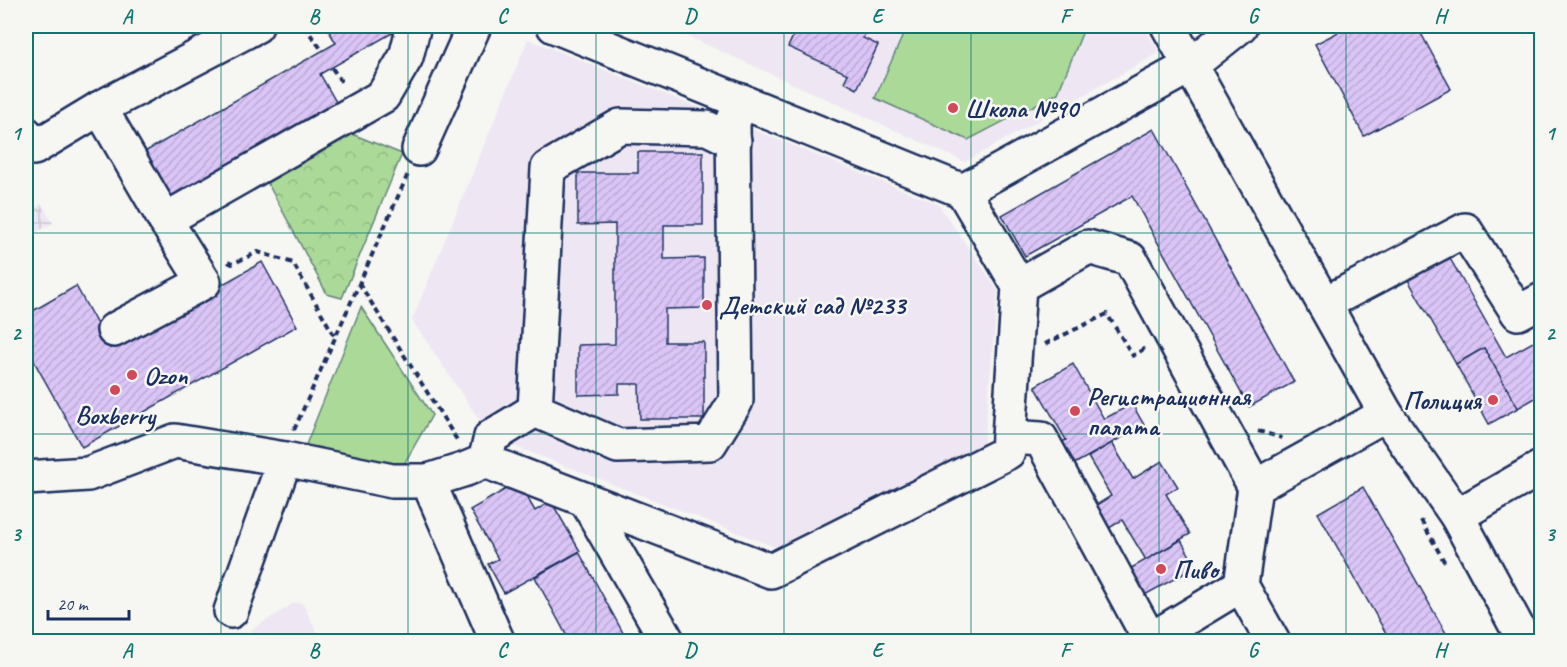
<svg xmlns="http://www.w3.org/2000/svg" width="1567" height="667" viewBox="0 0 1567 667" font-family="Caveat,sans-serif">
<defs>
<pattern id="industrial-grid" width="8" height="8" patternUnits="userSpaceOnUse" patternTransform="scale(1.5)"><rect width="8" height="8" fill="#eee7f3"/><path d="M0 4h8M4 0v8" fill="none" stroke="#ccc6d3"/></pattern>
<pattern id="forest-crowns" width="20" height="18" patternUnits="userSpaceOnUse" patternTransform="scale(1.5)"><rect width="20" height="18" fill="#abd998"/><path d="M2 6a3 3 0 1 1 6 0M12 15a3 3 0 1 1 6 0" fill="none" stroke="#93bb85"/></pattern>
<pattern id="building-hatch" width="6" height="6" patternUnits="userSpaceOnUse" patternTransform="scale(1.5)"><rect width="6" height="6" fill="#dac5f6"/><path d="M-1 1l2-2M0 6l6-6M5 7l2-2" fill="none" stroke="#baaad5"/></pattern>
</defs>
<rect width="100%" height="100%" fill="#f6f6f2"/>
<filter id="ink" filterUnits="userSpaceOnUse"><feTurbulence type="fractalNoise" baseFrequency=".0167" numOctaves="2"/><feDisplacementMap in="SourceGraphic" scale="12" xChannelSelector="R" yChannelSelector="G"/><feConvolveMatrix kernelMatrix="1 2 1 2 8 2 1 2 1" color-interpolation-filters="sRGB"/></filter>
<g filter="url(#ink)">
<g fill="#eee7f3">
<polygon points="665,26 1144,26 1159,53 965,162"/>
<polygon points="528,39 938,204 998,290 984,443 780,549 491,437 412,320"/>
<polygon points="294,603 302,603 322,641 151,641 248,632"/>
</g>
<polygon fill="url(#industrial-grid)" points="41,204 53,223 26,238 26,213"/>
<g fill="#abd998" stroke="#63847b" stroke-width="1.5">
<polygon points="907,26 1085,26 1058,93 968,140 875,98"/>
<polygon points="361,307 432,415 404,464 303,452"/>
</g>
<polygon fill="url(#forest-crowns)" stroke="#63847b" stroke-width="1.5" points="347,132 402,154 342,298 327,294 266,180"/>
<g fill="url(#building-hatch)" stroke="#1b2f5e" stroke-width="1.5">
<polygon points="326,26 391,26 394,32 320,74 340,109 170,206 141,154 336,43"/>
<polygon points="798,26 869,26 863,38 878,45 857,89 844,82 848,74 788,47"/>
<polygon points="1350,26 1417,26 1451,89 1364,136 1315,44"/>
<polygon points="1154,129 1294,382 1249,407 1132,196 1025,256 1002,215"/>
<polygon points="638,152 703,152 703,225 664,225 664,259 704,258 704,308 665,309 665,342 704,342 704,419 640,419 639,384 619,384 619,394 578,395 578,345 615,344 615,224 578,225 578,173 638,173"/>
<polygon points="1448,255 1506,357 1542,337 1542,394 1518,408 1484,348 1456,364 1407,278"/>
<polygon points="262,262 297,326 82,447 26,347 26,315 76,286 110,348"/>
<polygon points="1484,348 1518,408 1489,424 1456,364"/>
<polygon points="1073,364 1104,419 1132,404 1144,425 1069,467 1057,445 1066,440 1035,386"/>
<polygon points="1112,443 1133,479 1162,461 1178,487 1166,494 1190,534 1146,560 1122,520 1103,532 1090,509 1111,496 1088,457"/>
<polygon points="518,482 535,511 551,501 580,551 504,593 488,564 498,559 470,510"/>
<polygon points="1363,487 1451,642 1391,642 1318,513"/>
<polygon points="1181,540 1196,567 1141,597 1126,571"/>
<polygon points="579,552 628,642 570,642 535,577"/>
</g>
<g fill="none" stroke-linecap="round" stroke-linejoin="round">
<g stroke="#1b2f5e" stroke-width="38">
<g id="minor">
<polyline points="554,26 963,191 1190,66 1240,26"/>
<polyline points="1168,26 1386,414 1457,516 1525,642"/>
<polyline points="100,108 165,220 383,96 406,57 413,29 411,26"/>
<polyline points="26,134 34,148 100,108 256,26"/>
<polyline points="419,149 474,26"/>
<polyline points="1019,286 1088,247 1130,259 1255,487"/>
<polyline points="1324,304 1465,230 1518,313 1542,300"/>
<polyline points="114,330 204,282 165,220"/>
<polyline points="535,410 548,168 620,126 707,128 734,141"/>
<polyline points="1009,437 1041,439 1150,640 1241,585"/>
<polyline points="485,461 771,571 1008,452 1019,286 963,191"/>
<polyline points="485,461 491,437 535,410 618,446 710,443 736,401 733,122 742,101"/>
<polyline points="485,461 466,469 428,481 493,631 498,642"/>
<polyline points="26,478 88,474 175,441 285,459 392,481 428,481"/>
<polyline points="586,500 668,642"/>
<polyline points="1457,516 1542,467"/>
<polyline points="231,611 285,459"/>
<polyline points="1273,642 1241,585 1255,487 1386,414"/>
</g>
</g>
<g stroke="#1b2f5e" stroke-width="4" stroke-dasharray="6 4.5" stroke-linecap="butt">
<polyline points="304,26 322,50"/>
<polyline points="332,68 343,84"/>
<polyline points="228,262 232,264 258,252 293,263 335,337"/>
<polyline points="359,283 457,440"/>
<polyline points="1045,344 1107,314 1133,356 1145,348"/>
<polyline points="294,430 408,174"/>
<polyline points="1258,431 1282,438"/>
<polyline points="1421,520 1445,563"/>
</g>
<use href="#minor" stroke="#f6f6f2" stroke-width="33"/>
</g>
</g>
<path fill="none" stroke="#0f766e" stroke-width="1.5" stroke-opacity="0.55" d="M221,26v616M408,26v616M596,26v616M784,26v616M971,26v616M1159,26v616M1346,26v616M26,233h1516M26,434h1516"/>
<g fill="#d1495b" stroke="#f6f6f2" stroke-width="2">
<circle cx="953" cy="108" r="6"/>
<circle cx="707" cy="305" r="6"/>
<circle cx="132" cy="375" r="6"/>
<circle cx="115" cy="390" r="6"/>
<circle cx="1493" cy="400" r="6"/>
<circle cx="1075" cy="411" r="6"/>
<circle cx="1161" cy="569" r="6"/>
</g>
<g text-anchor="middle" stroke-width="5" stroke-linejoin="round" paint-order="stroke">
<g font-size="26" font-weight="bold" fill="#1b2f5e" stroke="#f6f6f2" text-anchor="start">
<text x="965" y="117">Школа №90</text>
<text x="719" y="314">Детский сад №233</text>
<text x="144" y="384">Ozon</text>
<text x="1087" y="405">Регистрационная<tspan x="1087" dy="30">палата</tspan></text>
<text x="1481" y="409" text-anchor="end">Полиция</text>
<text x="115" y="424" text-anchor="middle">Boxberry</text>
<text x="1173" y="578">Пиво</text>
</g>
</g>
<rect width="1567" height="667" fill="none" stroke="#f6f6f2" stroke-width="66"/>
<path d="M48 610v9h81v-9" fill="none" stroke="#1b2f5e" stroke-width="3"/>
<text x="57" y="610" font-size="18" fill="#1b2f5e" stroke="#f6f6f2" stroke-width="4.5" paint-order="stroke">20 m</text>
<rect x="33" y="33" width="1501" height="601" fill="none" stroke="#0f766e" stroke-width="2"/>
<g font-size="20" text-anchor="middle" font-weight="bold" fill="#0f766e">
<text x="127" y="23">A</text>
<text x="314" y="23">B</text>
<text x="502" y="23">C</text>
<text x="690" y="23">D</text>
<text x="877" y="23">E</text>
<text x="1065" y="23">F</text>
<text x="1253" y="23">G</text>
<text x="1440" y="23">H</text>
<text x="16" y="140">1</text>
<text x="1550" y="140">1</text>
<text x="16" y="340">2</text>
<text x="1550" y="340">2</text>
<text x="16" y="541">3</text>
<text x="1550" y="541">3</text>
<text x="127" y="657">A</text>
<text x="314" y="657">B</text>
<text x="502" y="657">C</text>
<text x="690" y="657">D</text>
<text x="877" y="657">E</text>
<text x="1065" y="657">F</text>
<text x="1253" y="657">G</text>
<text x="1440" y="657">H</text>
</g>
</svg>
